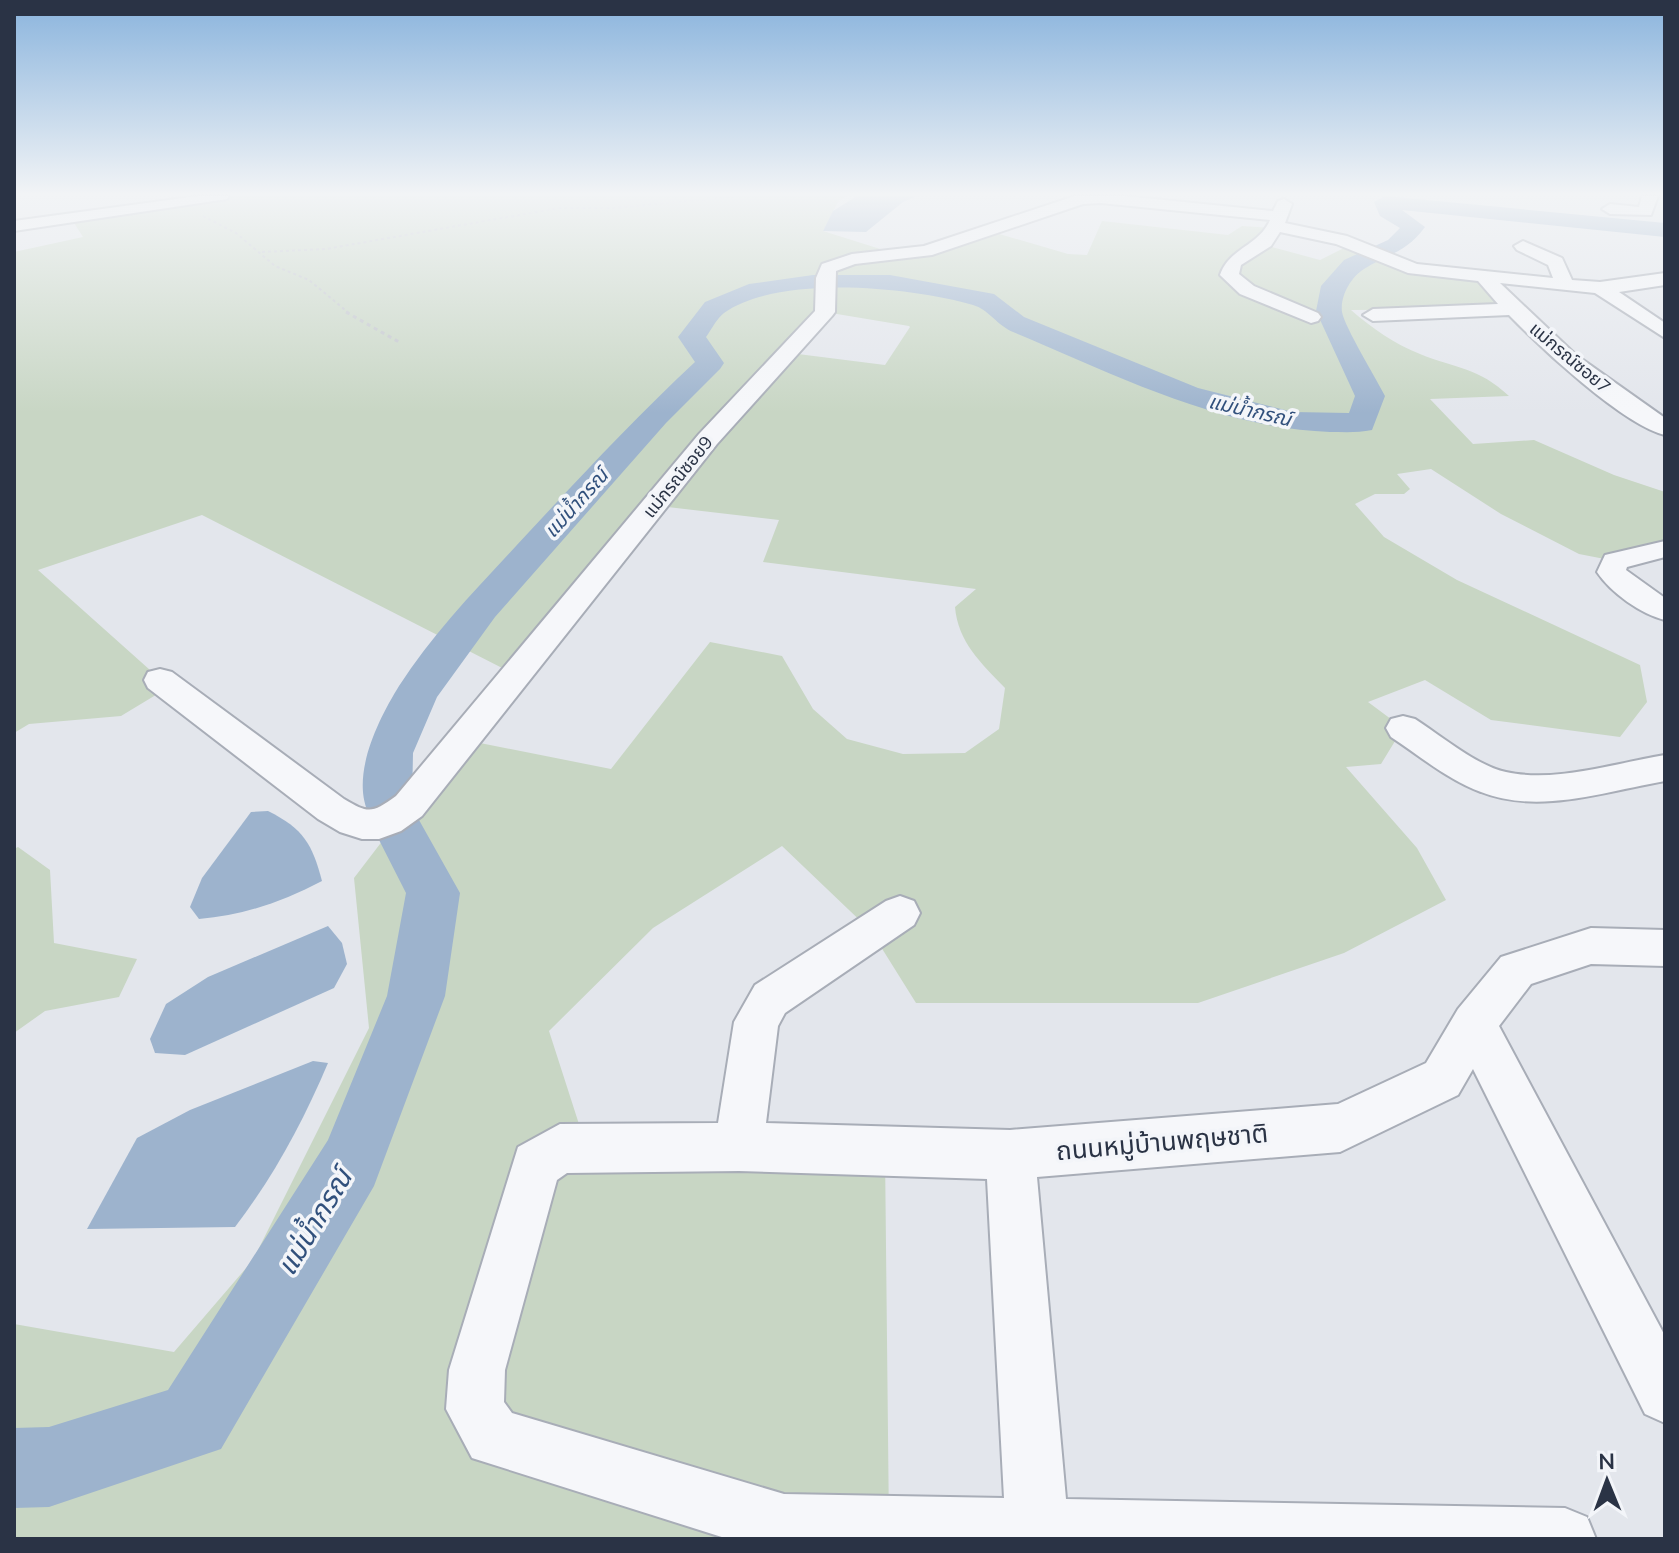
<svg xmlns="http://www.w3.org/2000/svg" width="1679" height="1553" viewBox="0 0 1679 1553" font-family="Mulish,'Noto Sans Thai',sans-serif">
<rect width="100%" height="100%" fill="#e3e6ec"/>
<g fill="#c8d6c4" fill-rule="evenodd">
<path d="M217,196h631l-9,4 -16,31 70,22 96,-22 79,23 19,1 15,-34 126,14 14,-9 32,2 -13,16 59,16 32,-16 28,14 104,19 30,32 -163,1c22,19 42,33 69,44 37,15 58,13 89,42l-79,3 43,45 61,-4 80,35 51,17v57l-50,12 -36,-7 -78,-40 -70,-45 -34,5 13,15 -6,5h-29l-20,10 29,33 73,43 183,85 7,37 -27,35 -129,-17 -66,-40 -57,22 35,26 -22,36 -35,3 71,81 29,52 -102,53 -146,50h-282l-45,-72 -89,-85 -129,82 -104,103 38,118 298,3 4,375 149,12h-1024v-215l160,28 79,-92 116,-232 -15,-150 55,-72 66,-64 136,27 99,-127 72,14 31,53 34,30 56,15 62,-1 34,-24 6,-41c-24,-25 -47,-46 -50,-81l21,-18 -213,-27 16,-42 -120,-14 -143,169 -314,-160 -164,55 131,117 -48,29 -92,8 -15,9v-481l69,-15 -14,-22 109,-11zM825,312l84,14 1,1 -25,38 -95,-12z"/>
<polygon points="18,847 50,870 54,943 137,959 119,997 45,1011 14,1033 14,849"/>
</g>
<g fill="#9db3cd">
<polygon points="857,196 917,196 903,202 866,232 823,231 833,211"/>
<path d="M268,811c36,18 44,33 54,70 -40,21 -78,34 -123,38l-9,-12 12,-29 49,-66z"/>
<polygon points="328,926 342,943 347,964 334,988 185,1055 155,1053 150,1039 166,1004 208,977"/>
<path d="M313,1061l15,2c-25,59 -54,113 -93,164l-148,2 50,-91 53,-28z"/>
</g>
<g fill="none" stroke-linecap="round" stroke-linejoin="round">
<path fill="#9db3cd" fill-rule="evenodd" d="M1385,196l280,27v14l-263,-27 23,17c-18,25 -37,27 -61,42 -13,8 -24,27 -22,43 3,16 34,66 43,84l-13,34c-14,3 -28,2 -42,2 -112,-4 -216,-58 -317,-100 -15,-6 -25,-23 -40,-27 -63,-18 -193,-31 -249,8 -7,5 -13,17 -18,24l18,26 -4,6 -54,54 -171,194 -58,80 -24,56 -1,50 -7,12 14,5 41,73 -15,103 -71,190 -153,263 -172,58 -35,1v-80l35,-1 119,-37 160,-250 59,-144 19,-103 -30,-59 7,-14 -13,-4c-21,-38 8,-96 29,-130 36,-56 85,-105 130,-154 54,-58 108,-116 166,-170l-17,-25 27,-35 44,-18 64,-9h77l104,19 30,23 174,71 95,24 56,1 6,-17 -39,-85 5,-25 23,-26 44,-20 12,-12 -20,-12 -6,-14z"/>
<g stroke="#a8adb7" stroke-width="4">
<g id="minor">
<polygon points="198,196 229,196 227,199 14,231 14,221"/>
<path d="M1075,196h50l148,15 5,-10 6,-2 8,5 -7,19 62,13 70,28 136,14 -5,-13 -31,-15 -3,-4 9,-5 39,17 10,22 28,2 65,-9v12l-46,7 46,31v15l-70,-45 -95,-10 76,72 89,63v17c-42,-10 -125,-88 -156,-120l-136,6 -10,-6 10,-6 125,-5 -20,-23 -70,-8 -72,-29 -56,-12 -9,14 -30,19 -2,9 15,12 64,27 3,4 -3,4 -7,2 -71,-29 -20,-19c9,-27 39,-29 50,-55l-169,-17 -18,1 -151,51 -77,9 -19,7 -1,41 -3,4 -115,128 -295,372 -21,15 -22,8h-17l-22,-7 -22,-13 -170,-131 -4,-8 4,-8 12,-3 12,3 172,127c25,15 28,14 52,-3l303,-362 116,-123 1,-33 6,-14 30,-10 72,-8z"/>
<polygon points="1642,196 1658,196 1651,215 1610,214 1602,209 1610,204 1639,207"/>
<path d="M1665,541v16l-38,10 -1,3 39,28v22c-24,-6 -54,-27 -68,-48l8,-17z"/>
<path d="M1403,716l12,3c25,16 62,47 91,53 50,11 109,-9 159,-17v26c-58,10 -126,34 -184,11 -33,-12 -61,-36 -90,-55l-5,-9 5,-9z"/>
<path d="M900,896l14,5 6,12 -6,12 -129,88 -7,13 -12,97 244,7 328,-26 88,-41 32,-54 43,-52 90,-29 74,2v36l-74,-2 -60,20 -32,42 166,310v87l-20,-9 -172,-345 -15,26 -118,57 -303,25 29,322 499,9 22,9 9,22h-868l-256,-81 -26,-49 3,-39 69,-223 42,-23 158,-1 16,-101 21,-37 131,-84zM739,1171l248,8 17,319 -220,-4 -272,-81 -8,-11 1,-32 52,-190 10,-7z"/>
</g>
</g>
<g stroke="#c1c4cb" stroke-width="2" stroke-dasharray="3 3" stroke-linecap="butt">
<polyline points="203,216 236,233 275,266 309,280 350,314"/>
<polyline points="262,252 326,249 559,208 613,208 743,196"/>
</g>
<polyline stroke="#c1c4cb" stroke-width="3" stroke-dasharray="4 4" stroke-linecap="butt" points="346,312 399,342"/>
<use href="#minor" fill="#f6f7fa" fill-rule="evenodd"/>
</g>
<linearGradient id="sky" x2="0" y2="1"><stop stop-color="#8ab4dd"/><stop offset="0.47" stop-color="#f2f4f6"/><stop offset="1" stop-color="#f2f4f6" stop-opacity="0"/></linearGradient>
<rect width="1679" height="413" fill="url(#sky)"/>
<g text-anchor="middle" stroke-width="7" stroke-linejoin="round" paint-order="stroke">
<g font-size="18" fill="#2a3345" stroke="#f3f5f9">
<text transform="translate(1570 358) rotate(40)" y="6">แม่กรณ์ซอย7</text>
<text transform="translate(678 477) rotate(-51)" y="6">แม่กรณ์ซอย9</text>
</g>
<g font-size="20" font-style="italic" fill="#31507c" stroke="#f3f5f9">
<text transform="translate(1250 410) rotate(13)" y="7">แม่น้ำกรณ์</text>
<text transform="translate(576 503) rotate(-48)" y="7">แม่น้ำกรณ์</text>
</g>
<g font-size="26" fill="#2a3345" stroke="#f3f5f9">
<text transform="translate(1162 1142) rotate(-5)" y="9">ถนนหมู่บ้านพฤษชาติ</text>
</g>
<g font-size="28" font-style="italic" fill="#31507c" stroke="#f3f5f9">
<text transform="translate(314 1222) rotate(-59)" y="10">แม่น้ำกรณ์</text>
</g>
</g>
<rect width="1679" height="1553" fill="none" stroke="#2a3345" stroke-width="32"/>
<g transform="translate(1607 1481) rotate(359)" stroke="#f3f5f9" stroke-width="6" paint-order="stroke">
<path d="M0-6L14 30L0 20L-14 30Z" fill="#2a3345"/>
<text y="-12" font-size="22" font-weight="bold" text-anchor="middle" fill="#2a3345">N</text>
</g>
</svg>
